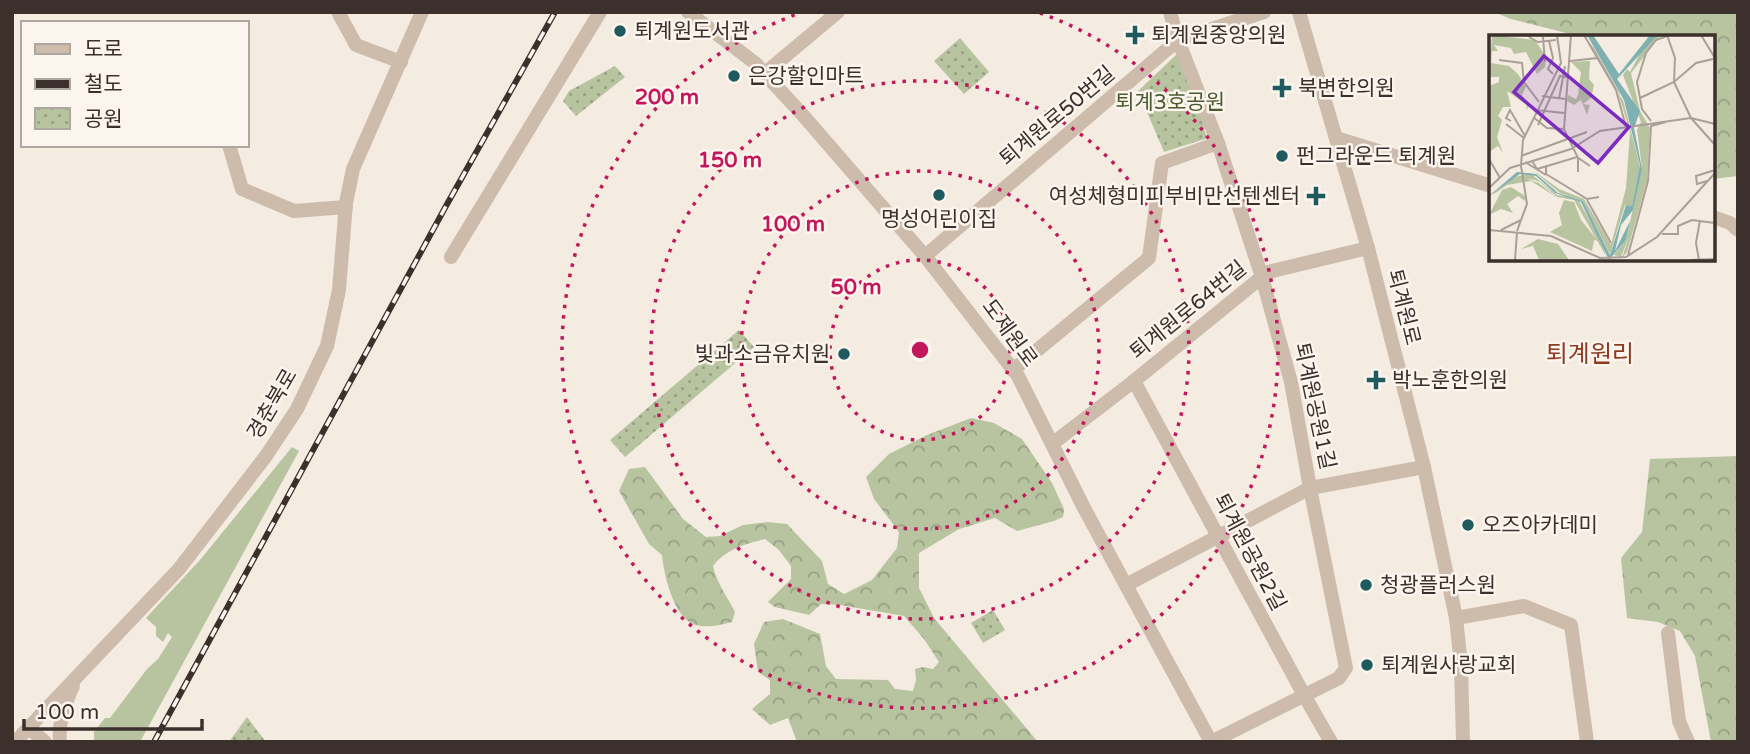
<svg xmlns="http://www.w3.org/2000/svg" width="1750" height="754" viewBox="0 0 1750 754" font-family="'Varela Round','Noto Sans KR',sans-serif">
<defs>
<pattern id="forest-crowns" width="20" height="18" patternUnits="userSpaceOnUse" patternTransform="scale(1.75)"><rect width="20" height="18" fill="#b8c4a0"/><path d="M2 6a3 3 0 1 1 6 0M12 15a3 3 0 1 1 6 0" fill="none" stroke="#97a083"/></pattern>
<pattern id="park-dots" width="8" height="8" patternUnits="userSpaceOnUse" patternTransform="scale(1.75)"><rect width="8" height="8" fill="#b8c4a0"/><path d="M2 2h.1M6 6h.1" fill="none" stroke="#97a083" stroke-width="1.8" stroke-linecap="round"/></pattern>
</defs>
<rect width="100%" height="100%" fill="#f4ebe1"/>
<polygon fill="#b8c4a0" points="292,447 299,451 140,742 94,742 94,732 105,718 110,718 147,669 158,659 172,637 168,633 163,642 156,636 156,627 146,618 200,560"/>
<g fill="url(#forest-crowns)">
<polygon points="1494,12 1738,12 1738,176 1713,179 1713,37 1582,37 1511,19"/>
<path d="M971,418l23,5 28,16 30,44 12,26 -1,8 -9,4 -37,10 -22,-13 -36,11 -40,24v35l15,30 104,124h-241l-9,-24 -18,7 -18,-16 18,-15v-14l-12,-8 -4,-28 10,-22 19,-3 37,15 6,32 10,13 52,1 7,9 18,2 3,-11 -1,-11 8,-2 10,2 6,-7 -15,-23 -20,-23 -64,-11 -19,-1 -12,11 -34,-8 -7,-5 23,-23v-13l-12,-16 -14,-11c-20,5 -39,10 -52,27 4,18 14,30 22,46l-3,10c-12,3 -27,7 -39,2 -20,-9 -29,-49 -31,-69l-13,-11 -30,-53 10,-22 16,-2 38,52 23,18 14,-1 23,-11 24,-3 20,2 35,37 6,23 16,10 28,-14 25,-32 2,-16 -25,-33 -8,-22 23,-23 38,-19z"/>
<polygon points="1738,456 1738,742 1711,742 1695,656 1680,631 1658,622 1627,618 1621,558 1642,532 1650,459"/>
</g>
<g fill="url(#park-dots)">
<polygon points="960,38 989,72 964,94 934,61"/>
<polygon points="1176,55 1181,56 1207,124 1204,130 1208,138 1164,152 1138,91"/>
<polygon points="615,66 625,77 576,116 563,101 569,91"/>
<polygon points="739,330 754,347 625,457 610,440"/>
<polygon points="993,610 1005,630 983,643 971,623"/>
<polygon points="247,717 266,742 229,742"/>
</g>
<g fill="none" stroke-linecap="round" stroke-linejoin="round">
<g stroke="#cdbbac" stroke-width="14">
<polyline points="338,12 356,45 401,62"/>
<polyline points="688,12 755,63 801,113 925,256 1018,376 1084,508 1211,742"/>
<polyline points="1170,12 1178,40 1218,143 1262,277 1291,382 1310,488 1346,668 1339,678 1211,742"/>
<polyline points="1299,12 1368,248 1424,467 1456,618 1461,665 1463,742"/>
<polyline points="765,73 838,12"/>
<polyline points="1336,138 1491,186"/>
<polyline points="229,145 242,189 294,211 346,207"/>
<polyline points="1713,217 1730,223 1738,230"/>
<polyline points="925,256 1178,40 1264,12"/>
<polyline points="451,257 600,12"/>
<polyline points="1013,370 1149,258 1162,163 1218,143"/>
<polyline points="1134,381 1304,695 1331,742"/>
<polyline points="1052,444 1134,381 1268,272 1368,248"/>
<polyline points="1126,585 1310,488 1424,467"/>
<polyline points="1456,618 1524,606 1571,625 1587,742"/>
<polyline points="1668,633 1679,721 1688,742"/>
<polyline points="29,728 45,742"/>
<polyline points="15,742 179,569 266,456 297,409 327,346 339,290 346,203 353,169 422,12"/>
<path d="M60,742c-2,-19 5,-39 13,-56"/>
</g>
<g stroke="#3b302b" stroke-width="6">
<polyline id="rail" points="154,742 446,206 555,12"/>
</g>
<use href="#rail" stroke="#fbf5ee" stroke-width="3.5" stroke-dasharray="10" stroke-linecap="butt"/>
</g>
<g fill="none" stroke="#c2185b" stroke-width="3.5" stroke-dasharray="3.5 7">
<circle cx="920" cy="350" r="90"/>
<circle cx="920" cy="350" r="179"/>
<circle cx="920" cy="350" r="269"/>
<path d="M1040 13A358 358 0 1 1 800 13"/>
</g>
<g fill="#1f5a5e" stroke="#fbf5ee" stroke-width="2.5">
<circle cx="620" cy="31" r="7"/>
<path d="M1131.5 24.5h7v7h7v7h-7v7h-7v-7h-7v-7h7z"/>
<circle cx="734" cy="76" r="7"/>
<path d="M1278.5 77.5h7v7h7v7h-7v7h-7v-7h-7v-7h7z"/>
<circle cx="1282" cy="156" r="7"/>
<circle cx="939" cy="195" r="7"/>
<path d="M1312.5 185.5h7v7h7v7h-7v7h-7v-7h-7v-7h7z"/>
<circle cx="844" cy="354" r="7"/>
<path d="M1372.5 369.5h7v7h7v7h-7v7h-7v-7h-7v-7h7z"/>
<circle cx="1468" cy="525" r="7"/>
<circle cx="1366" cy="585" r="7"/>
<circle cx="1367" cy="665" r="7"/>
</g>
<g text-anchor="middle" stroke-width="5" stroke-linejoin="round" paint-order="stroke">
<g font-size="21" fill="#3b302b" stroke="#fbf5ee" text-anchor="start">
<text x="634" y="38">퇴계원도서관</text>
<text x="1151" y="42">퇴계원중앙의원</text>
<text x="748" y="83">은강할인마트</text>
<text x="1298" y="95">북변한의원</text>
<text x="1296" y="163">펀그라운드 퇴계원</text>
<text x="1300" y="203" text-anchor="end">여성체형미피부비만선텐센터</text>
<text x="939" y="226" text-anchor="middle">명성어린이집</text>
<text x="830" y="361" text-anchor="end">빛과소금유치원</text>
<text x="1392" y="387">박노훈한의원</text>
<text x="1482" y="532">오즈아카데미</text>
<text x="1380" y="592">청광플러스원</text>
<text x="1381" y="672">퇴계원사랑교회</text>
</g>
<g font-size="21" fill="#4a5a2e" stroke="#fbf5ee">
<text x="1170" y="109">퇴계3호공원</text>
</g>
<g font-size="21" fill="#3b302b" stroke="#fbf5ee">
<text transform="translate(1057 116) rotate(-40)" y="7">퇴계원로50번길</text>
<text transform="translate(1404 307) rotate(76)" y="7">퇴계원로</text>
<text transform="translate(1188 310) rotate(-39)" y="7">퇴계원로64번길</text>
<text transform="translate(1010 333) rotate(54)" y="7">도제원로</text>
<text transform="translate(272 404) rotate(-60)" y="7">경춘북로</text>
<text transform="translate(1315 406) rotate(78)" y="7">퇴계원공원1길</text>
<text transform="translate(1250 552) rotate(62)" y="7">퇴계원공원2길</text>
</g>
<g font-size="24" fill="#8c3b22" stroke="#fbf5ee">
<text x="1590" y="362">퇴계원리</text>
</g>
</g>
<g transform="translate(1489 35)">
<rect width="226" height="226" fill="#f4ebe1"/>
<path d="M97,0l1,5 7,8 25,44 1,4 3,4 17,66 -8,40 -7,-1 -15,49 -27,-53 -23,-8 -24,-20 -18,-2 19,2 22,16 25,10 27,46 15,-57 4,-56 -12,-40 -31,-52zM161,0h11l-30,38 9,38 10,17 -3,53 -20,71 -5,6 7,-22 -8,21 -7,-2 12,-15 16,-72 -5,-38 4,-8 -18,-47 4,-6 3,3zM41,138l27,22 14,2 8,4 22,40 5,15 -32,-56 -17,-3 -17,-15 -5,-2 -8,-1 12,4 17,14 -25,-16 -24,4 -10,7 -8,4 23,-18z" fill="#b8c4a0"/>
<path d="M3,0l43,5 11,17 -1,10 -8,7 -11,-22 -12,2 -3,-6 -17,-3 4,6h-6l-1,12 18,3 9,8 8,13 -4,8 7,11 -3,4 1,-5 -20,-14 4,16h-8l-5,9 4,4 -5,17 6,16 -5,-7 -9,6v-66l10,-4v-5h-10zM101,26l-1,18 5,6 -3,13 -8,6 7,1 -3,10 -6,-15 -7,5 -7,-4 1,-6 8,4 2,-4 3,-23 -10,-10zM22,152l14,9v5l-7,-5 -11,8 6,9 -12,-4 -12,6 13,-25zM75,165l10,2 7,18 17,21 -4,-1 -2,11 -42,-19 12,-7 -3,-12zM49,204l20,5 11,16h-30l-6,-14 -12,3z" fill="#b8c4a0"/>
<path d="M98,0h6l26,39 31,-39h8l-41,44 23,32 -6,17 8,41 -9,41 -12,15 -6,26 15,-30 -4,19 -17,20 -28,-58 -26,-9 -19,-17 -16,-2 -31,22 28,-24 19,2 22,19 25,8 27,54 16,-50 6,1 8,-41 -16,-65z" fill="#7fb0b2"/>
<path fill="none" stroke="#aaa098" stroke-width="2" d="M82,0l-7,94 14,29v14M95,0l32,55 10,37M212,0l14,23M40,2l9,5 18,-2M54,2l2,25M60,6l4,17 -5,11 5,5M10,25l23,3 2,19 15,20M81,26l28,-3M53,61l23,3M151,63l34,-16 22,-19 17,-4M70,64l6,-33M47,75l28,3M44,82l14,11 17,1M202,83l24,27M202,83l24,6M22,86l-5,-3 4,-8 15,26M162,86l-9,-12 -5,-27 9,-29 10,-13 11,-4M17,89l18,14M49,90l22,-49 10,2M32,121l66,-24M0,124l11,19M43,126l5,8 40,-12 13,9M36,127l21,13M57,132v7l41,25 12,-2M218,146l-10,3 -1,-8 19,-6M0,153l21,-20 61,-19 29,-18 91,-13 -17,-36 1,-24 -8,-23M98,165l24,43M0,195l62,6 49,22 26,-1 31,-20 58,-64M12,195l20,-10M28,196l10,-27 -6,-38 2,-26 38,-77 -4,-28M173,199h16v-8l14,-6 23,3M139,220l20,-74 3,-55 15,-4M26,225l2,-28M201,225l25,-1M210,225l-3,-17 4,-23"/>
<path fill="#7b2cbf" fill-opacity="0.15" stroke="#7b2cbf" stroke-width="3.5" d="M55,21l85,71 -31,36 -84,-71z"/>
<rect width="226" height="226" fill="none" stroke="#3b302b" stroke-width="3.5"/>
</g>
<circle cx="920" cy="350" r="10" fill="#c2185b" stroke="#fbf5ee" stroke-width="3.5"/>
<g font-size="21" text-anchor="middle" font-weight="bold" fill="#c2185b" stroke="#fbf5ee" stroke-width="5" stroke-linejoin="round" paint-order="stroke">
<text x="667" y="104">200 m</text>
<text x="730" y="167">150 m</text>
<text x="793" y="231">100 m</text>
<text x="856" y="294">50 m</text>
</g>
<rect width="1750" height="754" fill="none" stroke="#3b302b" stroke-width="28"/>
<rect x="21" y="21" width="228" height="126" fill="#fbf5ee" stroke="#aea6a0" stroke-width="2"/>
<rect x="35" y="44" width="35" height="10" fill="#cdbbac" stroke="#aea6a0" stroke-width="2"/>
<text x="84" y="56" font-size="21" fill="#3b302b">도로</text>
<rect x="35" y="79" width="35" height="10" fill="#3b302b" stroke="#aea6a0" stroke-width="2"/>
<text x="84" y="91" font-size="21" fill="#3b302b">철도</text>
<rect x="35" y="108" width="35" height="21" fill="url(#park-dots)" stroke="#aea6a0" stroke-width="2"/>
<text x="84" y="126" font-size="21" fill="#3b302b">공원</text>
<path d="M24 719v10h178v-10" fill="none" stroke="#3b302b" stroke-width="3.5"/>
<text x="35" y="719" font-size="21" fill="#3b302b" stroke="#fbf5ee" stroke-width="5" paint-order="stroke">100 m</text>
</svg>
